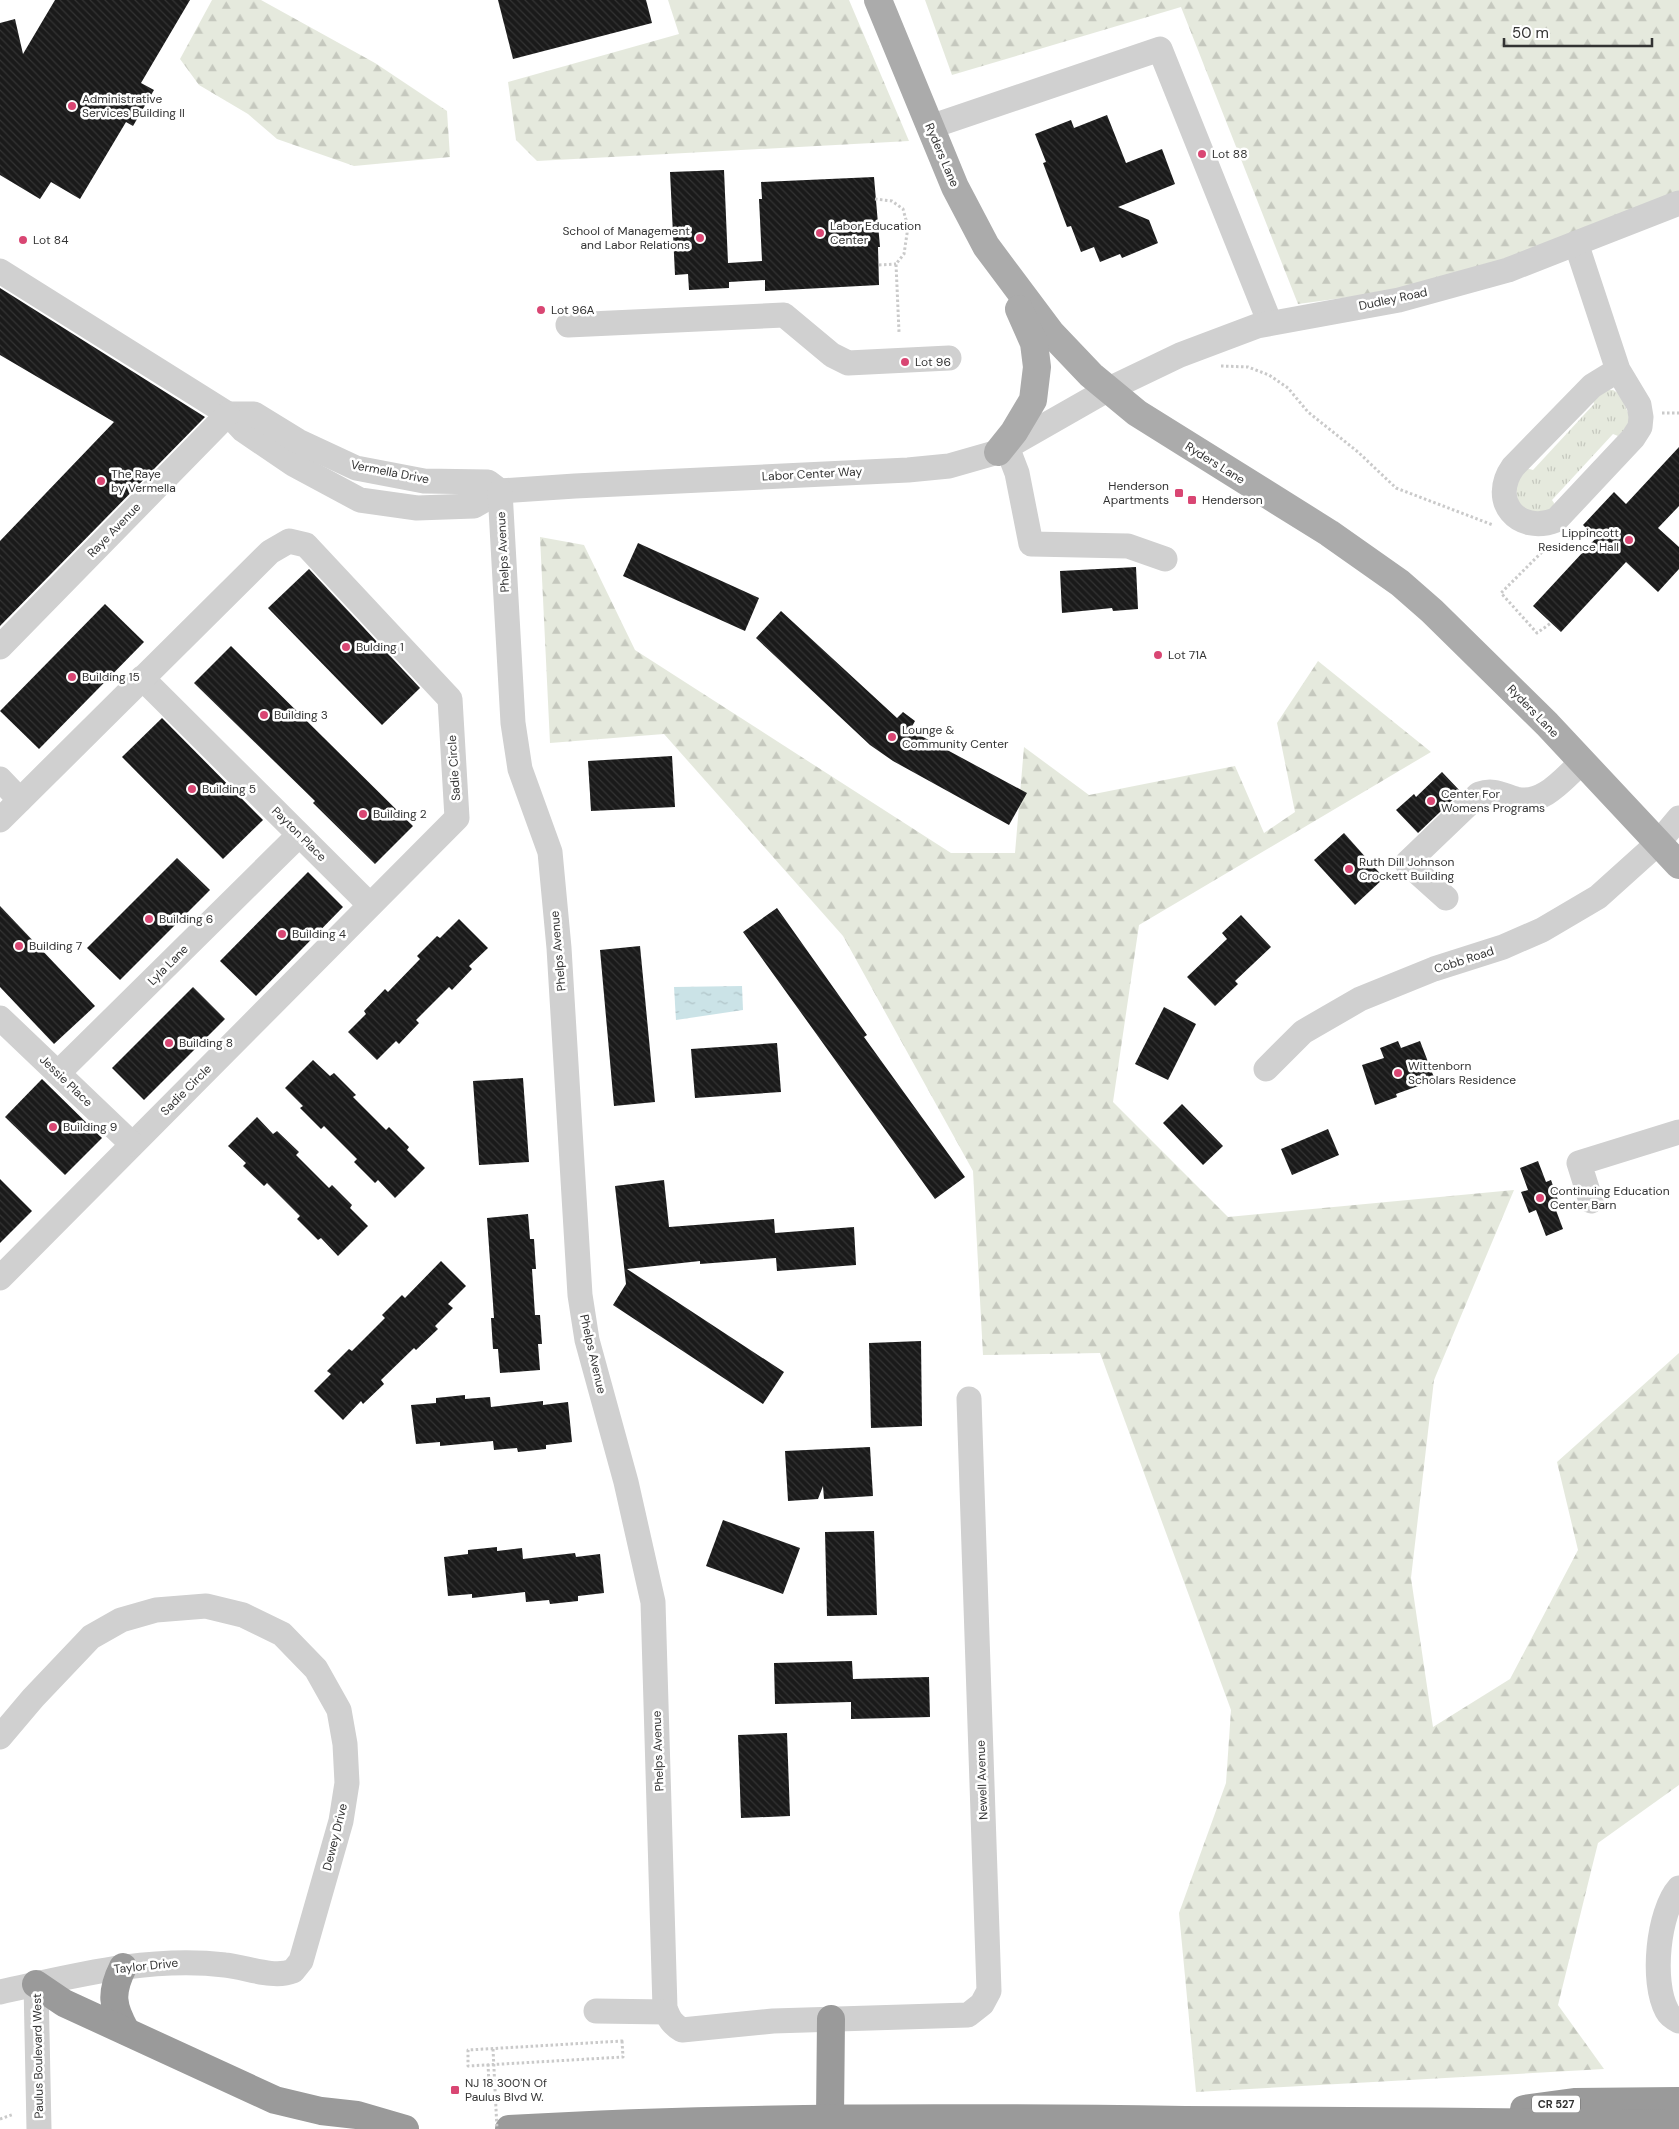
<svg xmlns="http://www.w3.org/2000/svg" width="1679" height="2129" viewBox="0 0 1679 2129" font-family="'DM Sans',sans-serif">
<defs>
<pattern id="grass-tufts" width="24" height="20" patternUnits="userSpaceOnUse" patternTransform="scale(1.25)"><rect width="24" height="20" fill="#e5e9dd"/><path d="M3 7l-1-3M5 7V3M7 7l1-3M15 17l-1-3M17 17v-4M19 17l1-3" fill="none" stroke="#c5c8be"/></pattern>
<pattern id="forest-firs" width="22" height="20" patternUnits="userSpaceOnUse" patternTransform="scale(1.25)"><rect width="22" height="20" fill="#e5e9dd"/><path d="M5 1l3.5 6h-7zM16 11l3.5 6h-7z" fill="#c5c8be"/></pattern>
<pattern id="water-ripples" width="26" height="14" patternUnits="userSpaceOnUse" patternTransform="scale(1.25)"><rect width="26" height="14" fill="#cbe3e7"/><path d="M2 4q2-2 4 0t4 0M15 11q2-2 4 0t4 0" fill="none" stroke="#afc3c7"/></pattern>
<pattern id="building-back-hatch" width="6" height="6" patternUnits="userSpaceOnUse" patternTransform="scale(1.25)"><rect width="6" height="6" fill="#1a1a1a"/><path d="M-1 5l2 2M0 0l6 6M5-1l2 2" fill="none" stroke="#333"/></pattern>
</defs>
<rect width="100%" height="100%" fill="#fff"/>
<polygon fill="url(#grass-tufts)" points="1603,390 1613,390 1620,394 1632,422 1618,436 1613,434 1552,500 1554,503 1553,511 1531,513 1518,503 1515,480 1526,468 1533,470 1594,404 1593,398"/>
<g fill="url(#forest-firs)">
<polygon points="212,0 261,0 375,63 447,111 450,157 354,166 277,139 248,114 199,85 180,59"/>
<polygon points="668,0 849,0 909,141 537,161 516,140 508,82 679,34"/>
<polygon points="925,0 1679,0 1679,207 1506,276 1298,304 1181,7 952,75"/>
<polygon points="540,537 584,545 635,650 951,853 1015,853 1024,747 1089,795 1235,766 1264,833 1295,812 1277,723 1318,661 1431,752 1139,925 1113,1102 1228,1217 1514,1190 1434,1380 1411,1578 1433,1727 1510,1679 1578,1550 1557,1462 1679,1353 1679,1785 1598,1843 1558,2005 1604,2069 1196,2092 1179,1913 1226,1783 1231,1710 1100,1353 983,1355 973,1171 843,936 664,734 550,743"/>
</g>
<polygon fill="url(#water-ripples)" points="742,986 743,1010 676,1020 674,987"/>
<g fill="url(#building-back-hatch)">
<polygon points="55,0 190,0 141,83 154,90 133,126 126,122 80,199 51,182 40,199 0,175 0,23 15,19 23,54"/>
<polygon points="498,0 646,0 652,23 513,59"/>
<polygon points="1107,115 1126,163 1162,149 1175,184 1118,207 1149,220 1158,243 1122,258 1120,254 1100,262 1094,247 1081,252 1071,226 1067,227 1043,163 1046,162 1035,134 1071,120 1074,128"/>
<polygon points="724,170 728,263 762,261 759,199 762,199 761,182 874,177 880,247 878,247 879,285 765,291 765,280 729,282 729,288 689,290 688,274 675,275 670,172"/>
<polygon points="0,288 205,417 0,626 0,541 114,422 0,355"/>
<polygon points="1679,447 1679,506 1658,528 1679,547 1679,569 1658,592 1626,562 1561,632 1533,606 1596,538 1583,525 1614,492 1626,504"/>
<polygon points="638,543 759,598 745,631 623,576"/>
<polygon points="1136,567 1138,609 1113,611 1112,608 1062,613 1060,571"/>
<polygon points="309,569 420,688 382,725 268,608"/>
<polygon points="105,604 144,642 39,749 0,711"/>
<polygon points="781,611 897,718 903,712 915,721 910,730 1027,793 1009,825 893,761 870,745 756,638"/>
<polygon points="231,646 413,826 375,864 313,803 315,801 194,683"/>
<polygon points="162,718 263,820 223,859 122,757"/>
<polygon points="672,756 675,807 591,811 588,761"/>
<polygon points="1442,772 1461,792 1418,833 1396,810 1414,794 1416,797"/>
<polygon points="1344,833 1384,878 1355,905 1314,860"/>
<polygon points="177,858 210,890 120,980 87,948"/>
<polygon points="308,872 343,907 256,996 220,961"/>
<polygon points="0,906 95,1006 54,1044 0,987"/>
<polygon points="777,908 867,1035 864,1037 965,1177 935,1199 743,932"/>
<polygon points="1241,915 1271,947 1235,981 1238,984 1215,1006 1187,977 1227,939 1222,933"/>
<polygon points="459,919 488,948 469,966 472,969 452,990 449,987 416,1020 419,1023 399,1044 396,1041 377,1060 348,1032 366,1014 364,1011 385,989 388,992 420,959 417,956 437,936 440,938"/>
<polygon points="640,946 655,1102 614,1106 600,950"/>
<polygon points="193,987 225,1019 144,1100 112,1068"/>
<polygon points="1164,1007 1196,1024 1168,1080 1135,1064"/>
<polygon points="1398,1041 1401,1048 1420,1041 1435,1080 1396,1094 1397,1097 1375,1105 1362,1065 1384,1058 1380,1048"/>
<polygon points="777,1043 781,1092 695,1098 691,1049"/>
<polygon points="313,1060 330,1076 334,1073 356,1095 353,1097 386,1130 389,1127 409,1147 407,1150 425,1168 395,1198 378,1180 375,1183 354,1162 357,1159 324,1126 321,1129 300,1108 303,1106 285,1088"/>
<polygon points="523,1078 529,1162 479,1165 473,1081"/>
<polygon points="42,1079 102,1138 65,1175 5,1117"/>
<polygon points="1182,1104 1223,1146 1203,1165 1163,1123"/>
<polygon points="257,1117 273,1134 277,1131 299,1152 296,1155 329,1188 332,1185 352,1205 350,1208 368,1226 338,1256 321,1238 318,1240 297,1219 300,1216 267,1183 264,1186 243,1166 246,1163 228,1146"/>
<polygon points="1328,1129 1339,1155 1292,1175 1281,1149"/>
<polygon points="1538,1161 1546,1182 1551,1180 1559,1203 1554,1205 1563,1229 1546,1236 1536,1210 1529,1213 1521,1192 1528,1190 1520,1168"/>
<polygon points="0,1179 32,1211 0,1243"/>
<polygon points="664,1180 669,1227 774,1219 775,1233 854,1227 856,1265 777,1271 776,1258 700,1264 700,1261 627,1269 784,1372 763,1404 613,1305 626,1284 615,1186"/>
<polygon points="528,1214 530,1239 534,1239 536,1269 532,1269 535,1315 540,1315 542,1344 538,1344 540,1370 500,1373 498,1349 493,1349 491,1318 494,1318 487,1218"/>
<polygon points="441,1261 466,1286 448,1304 453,1308 435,1326 438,1329 416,1350 414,1348 381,1380 384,1384 363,1404 361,1401 343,1420 314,1391 331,1374 327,1371 349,1349 352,1351 385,1318 382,1315 402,1295 405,1298"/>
<polygon points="921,1341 922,1426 871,1428 869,1343"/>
<polygon points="465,1395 465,1399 490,1397 491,1407 543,1401 543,1405 568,1402 572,1442 546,1445 546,1449 518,1452 517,1448 494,1450 493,1441 440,1446 440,1442 416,1444 411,1405 436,1403 436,1398"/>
<polygon points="870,1447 873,1496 824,1499 823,1486 818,1499 788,1501 785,1451"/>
<polygon points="723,1520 800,1548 783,1594 706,1566"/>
<polygon points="874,1531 877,1615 827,1616 825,1532"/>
<polygon points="497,1547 497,1551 522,1548 523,1559 575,1553 576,1557 600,1554 604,1593 578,1596 578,1601 550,1604 549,1600 526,1602 525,1592 472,1598 472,1594 448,1596 444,1557 468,1554 468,1550"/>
<polygon points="852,1661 853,1679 929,1677 930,1717 851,1719 851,1702 775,1704 774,1663"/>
<polygon points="787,1733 790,1816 741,1818 738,1735"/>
</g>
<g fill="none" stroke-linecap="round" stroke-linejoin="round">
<g stroke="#cacaca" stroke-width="3" stroke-dasharray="2.5 2.5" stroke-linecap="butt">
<polyline points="875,199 892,201 903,209 908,227 904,254 896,264 899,332"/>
<polyline points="879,265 896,264"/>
<polyline points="1221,366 1248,367 1269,375 1288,388 1308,412 1358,452 1396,488 1493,525"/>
<polyline points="1662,413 1679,413"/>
<polyline points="1568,537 1584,551"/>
<polyline points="1549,545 1501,593 1537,633 1551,623"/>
<polygon points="622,2041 623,2057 468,2066 468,2050"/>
<polyline points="488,2064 489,2084"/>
<polyline points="0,2119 14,2114"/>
</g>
<g stroke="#d0d0d0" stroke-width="25">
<polyline points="930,127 1160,49 1270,323"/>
<path d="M1576,243l42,127 21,35 2,12 -1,10 -7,11 -77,82c-38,15 -67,-19 -43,-53l79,-81 26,-16"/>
<polyline points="0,271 228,414 243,430 293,464 360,500 417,508 474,506 500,491 575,486 908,470 949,466 998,452 1107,390 1180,355 1257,326 1399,300 1508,270 1679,203"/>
<polyline points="568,325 784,315 832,355 848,363 949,358"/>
<polyline points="228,414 254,414 298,441 356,468 424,481 488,482 500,491"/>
<polyline points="1007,447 1017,473 1031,544 1128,546 1165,559"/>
<path d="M500,491l13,232 7,46 30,83 9,96 21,347 7,45 39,142 27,120 12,406c4,11 7,16 17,22l91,-9 195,-6 14,-11 7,-13 -20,-592"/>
<polyline points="0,647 228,414"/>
<polyline points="142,678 370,905"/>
<polyline points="0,779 20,800"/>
<polyline points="0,820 270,552 289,541 306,545 450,699 457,818 0,1278"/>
<path d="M1446,898l-39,-35 72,-69c15,-5 23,1 37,5 27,7 48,-21 65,-36"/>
<polyline points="0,1018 132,1144"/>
<polyline points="1266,1069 1303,1032 1360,999 1434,969 1503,947 1542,930 1598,897 1658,843 1679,818"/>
<polyline points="58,1073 299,835"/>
<polyline points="1591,1201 1579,1163 1679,1132"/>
<path d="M0,1737l33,-39 58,-61 30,-17 35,-10 50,-4 37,9 39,19 34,35 23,41 6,34 2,39 -6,38 -40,140 -8,10c-20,8 -47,-4 -68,-6 -76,-9 -151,11 -225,27"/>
<path d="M1679,1888c-21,24 -28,94 -12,123 2,4 8,8 12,10"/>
<polyline points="36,1984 39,2129"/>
<polyline points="596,2011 666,2012"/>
</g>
<g stroke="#ababab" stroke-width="28">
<polyline points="878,0 955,187 986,246 1051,333 1091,375 1137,413 1329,533 1400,583 1432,611 1547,724 1679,865"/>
<polyline points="998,452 1014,432 1033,400 1037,367 1034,343 1019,309"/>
</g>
<g stroke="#9a9a9a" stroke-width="28">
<path d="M123,1967c-13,26 -11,39 3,64"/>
<polyline points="36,1984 64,2003 275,2100 321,2111 357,2115 405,2129"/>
<polyline points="1524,2109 1574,2102 1679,2101"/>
<polyline points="830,2118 831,2019"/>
<path d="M509,2129c225,-13 451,-12 676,-9 165,1 329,2 494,4"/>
</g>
<polyline stroke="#cacaca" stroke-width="3" stroke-dasharray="2.5 2.5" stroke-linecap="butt" points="493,2049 497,2129"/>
</g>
<g fill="#d94673" stroke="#fff" stroke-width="2">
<circle cx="72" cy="106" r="5"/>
<circle cx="1202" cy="154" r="5"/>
<circle cx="820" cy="233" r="5"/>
<circle cx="700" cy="238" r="5"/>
<circle cx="23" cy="240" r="5"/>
<circle cx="541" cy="310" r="5"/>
<circle cx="905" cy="362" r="5"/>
<circle cx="101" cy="481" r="5"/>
<rect x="1174" y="488" width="10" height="10" rx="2.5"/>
<rect x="1187" y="495" width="10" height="10" rx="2.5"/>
<circle cx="1629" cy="540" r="5"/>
<circle cx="346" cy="647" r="5"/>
<circle cx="1158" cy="655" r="5"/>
<circle cx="72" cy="677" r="5"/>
<circle cx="264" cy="715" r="5"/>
<circle cx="892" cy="737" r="5"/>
<circle cx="192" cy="789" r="5"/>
<circle cx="1431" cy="801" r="5"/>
<circle cx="363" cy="814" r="5"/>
<circle cx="1349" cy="869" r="5"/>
<circle cx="149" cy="919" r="5"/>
<circle cx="282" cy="934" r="5"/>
<circle cx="19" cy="946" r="5"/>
<circle cx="169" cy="1043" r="5"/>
<circle cx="1398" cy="1073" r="5"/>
<circle cx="53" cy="1127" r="5"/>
<circle cx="1540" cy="1198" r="5"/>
<rect x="450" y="2085" width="10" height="10" rx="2.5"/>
</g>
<g text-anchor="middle" stroke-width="5" stroke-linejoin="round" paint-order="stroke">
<rect fill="#fff" stroke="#707070" stroke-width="1" x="1532" y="2095.5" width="48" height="17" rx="4"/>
<g font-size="11" font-weight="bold" fill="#333">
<text x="1556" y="2108">CR 527</text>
</g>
<g font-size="12" fill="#333" stroke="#fff" text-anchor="start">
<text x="82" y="103">Administrative<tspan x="82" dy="14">Services Building II</tspan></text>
<text x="1212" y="158">Lot 88</text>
<text x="830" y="230">Labor Education<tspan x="830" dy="14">Center</tspan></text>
<text x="690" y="235" text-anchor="end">School of Management<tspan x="690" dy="14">and Labor Relations</tspan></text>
<text x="33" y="244">Lot 84</text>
<text x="551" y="314">Lot 96A</text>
<text x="915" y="366">Lot 96</text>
<text x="111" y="478">The Raye<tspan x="111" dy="14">by Vermella</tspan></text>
<text x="1169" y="490" text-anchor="end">Henderson<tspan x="1169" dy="14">Apartments</tspan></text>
<text x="1202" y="504">Henderson</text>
<text x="1619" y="537" text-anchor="end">Lippincott<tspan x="1619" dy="14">Residence Hall</tspan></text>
<text x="356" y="651">Bulding 1</text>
<text x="1168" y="659">Lot 71A</text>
<text x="82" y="681">Building 15</text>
<text x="274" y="719">Building 3</text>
<text x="902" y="734">Lounge &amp;<tspan x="902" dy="14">Community Center</tspan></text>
<text x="202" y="793">Building 5</text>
<text x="1441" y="798">Center For<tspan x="1441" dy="14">Womens Programs</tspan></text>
<text x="373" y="818">Building 2</text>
<text x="1359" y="866">Ruth Dill Johnson<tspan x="1359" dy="14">Crockett Building</tspan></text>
<text x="159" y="923">Building 6</text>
<text x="292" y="938">Building 4</text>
<text x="29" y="950">Building 7</text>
<text x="179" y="1047">Building 8</text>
<text x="1408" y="1070">Wittenborn<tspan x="1408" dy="14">Scholars Residence</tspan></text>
<text x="63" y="1131">Building 9</text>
<text x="1550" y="1195">Continuing Education<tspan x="1550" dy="14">Center Barn</tspan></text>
<text x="465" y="2087">NJ 18 300'N Of<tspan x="465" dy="14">Paulus Blvd W.</tspan></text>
</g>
<g font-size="12" fill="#333" stroke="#fff">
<text transform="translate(942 155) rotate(67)" y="4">Ryders Lane</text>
<text transform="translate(1393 299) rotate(-12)" y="4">Dudley Road</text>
<text transform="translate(1215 463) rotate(32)" y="4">Ryders Lane</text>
<text transform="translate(390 472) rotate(11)" y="4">Vermella Drive</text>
<text transform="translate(812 474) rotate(-3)" y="4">Labor Center Way</text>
<text transform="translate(114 530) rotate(-46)" y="4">Raye Avenue</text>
<text transform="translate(503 552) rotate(-93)" y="4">Phelps Avenue</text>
<text transform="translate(1533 711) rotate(46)" y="4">Ryders Lane</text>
<text transform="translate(454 768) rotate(-94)" y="4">Sadie Circle</text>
<text transform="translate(299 834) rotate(45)" y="4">Payton Place</text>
<text transform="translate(558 951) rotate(-95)" y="4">Phelps Avenue</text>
<text transform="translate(1464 960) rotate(-18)" y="4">Cobb Road</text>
<text transform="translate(168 965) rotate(-45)" y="4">Lyla Lane</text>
<text transform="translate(66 1081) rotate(44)" y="4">Jessie Place</text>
<text transform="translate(186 1090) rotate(-45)" y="4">Sadie Circle</text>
<text transform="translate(593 1354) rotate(77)" y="4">Phelps Avenue</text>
<text transform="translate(658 1751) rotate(-92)" y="4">Phelps Avenue</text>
<text transform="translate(982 1780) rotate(-92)" y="4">Newell Avenue</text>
<text transform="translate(335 1837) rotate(-76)" y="4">Dewey Drive</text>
<text transform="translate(146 1966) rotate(-6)" y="4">Taylor Drive</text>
<text transform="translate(38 2056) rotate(-91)" y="4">Paulus Boulevard West</text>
</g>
</g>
<path d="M1504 38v8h148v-8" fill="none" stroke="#333333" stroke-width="2.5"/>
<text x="1512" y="38" font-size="15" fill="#333333" stroke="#ffffff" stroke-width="4" paint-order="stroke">50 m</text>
</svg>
